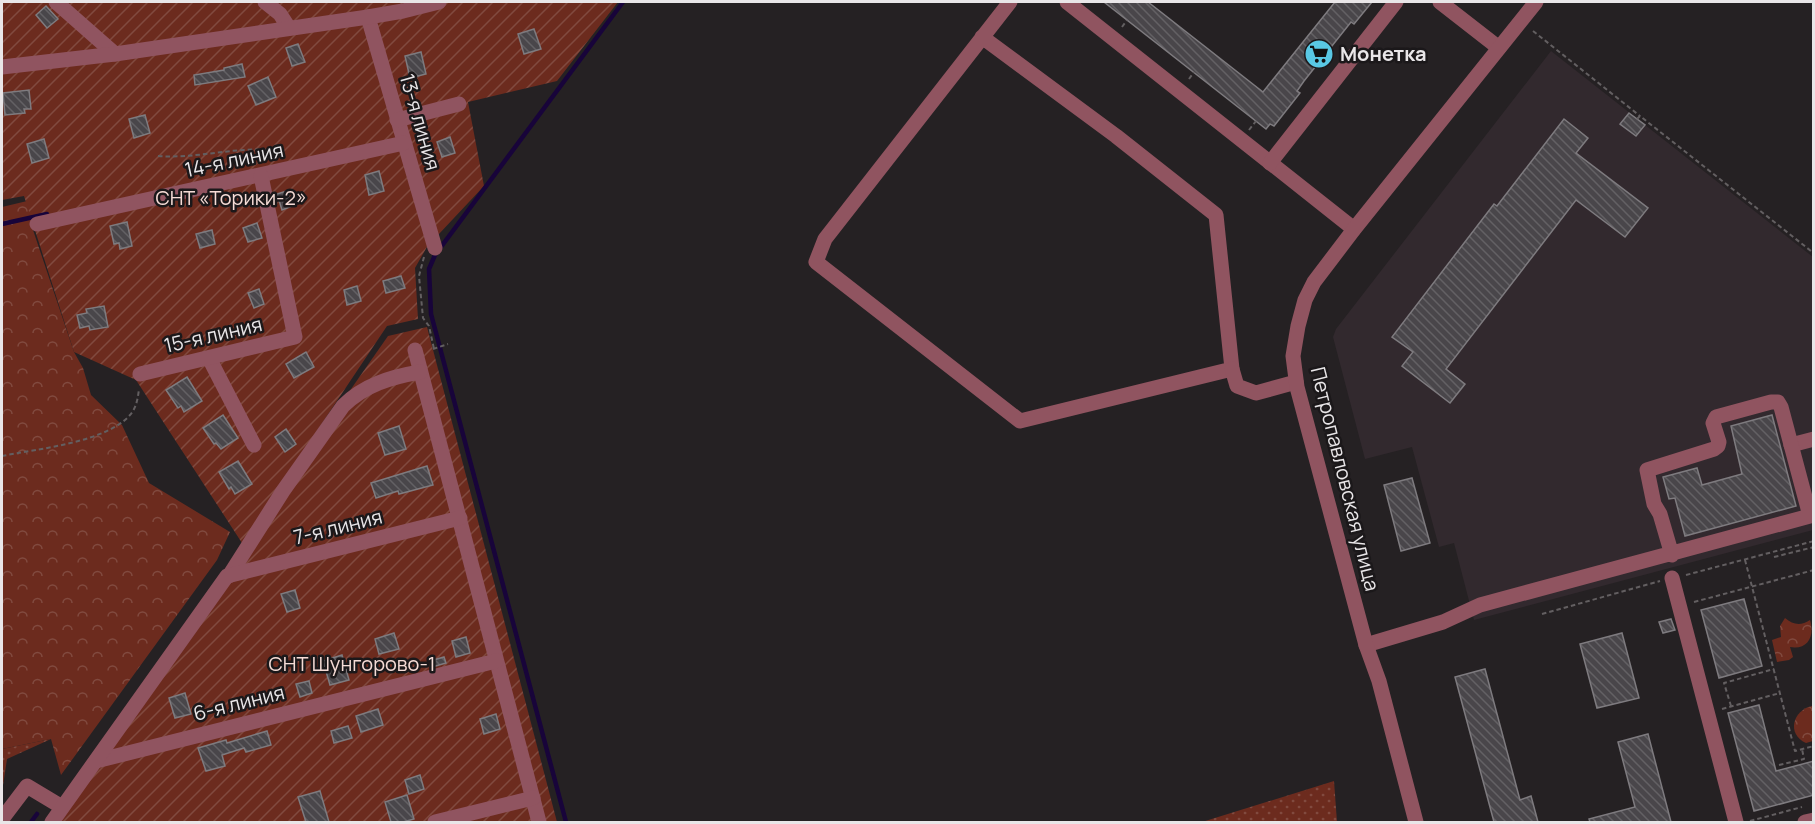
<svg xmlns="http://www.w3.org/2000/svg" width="1815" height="824" viewBox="0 0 1815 824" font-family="Manrope,sans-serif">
<defs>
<pattern id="grass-dots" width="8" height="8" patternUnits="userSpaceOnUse" patternTransform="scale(1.5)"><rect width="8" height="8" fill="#6c2b1e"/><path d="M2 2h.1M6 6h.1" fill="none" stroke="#814a3f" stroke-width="1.8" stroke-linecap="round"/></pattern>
<pattern id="forest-crowns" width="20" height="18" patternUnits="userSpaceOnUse" patternTransform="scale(1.5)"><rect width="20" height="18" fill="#6c2b1e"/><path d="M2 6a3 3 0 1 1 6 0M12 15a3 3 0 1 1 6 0" fill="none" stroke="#814a3f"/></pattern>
<pattern id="garden-furrows" width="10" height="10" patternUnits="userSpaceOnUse" patternTransform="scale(1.5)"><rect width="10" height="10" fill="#6c2b1e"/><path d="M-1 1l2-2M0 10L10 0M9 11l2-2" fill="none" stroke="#814a3f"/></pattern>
<pattern id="building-back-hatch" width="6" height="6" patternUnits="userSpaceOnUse" patternTransform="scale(1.5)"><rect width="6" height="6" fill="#49464a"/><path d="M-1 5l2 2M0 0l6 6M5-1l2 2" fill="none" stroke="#636164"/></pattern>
</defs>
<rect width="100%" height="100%" fill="#252123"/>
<polygon fill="#32292e" points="1551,51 1813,257 1813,530 1474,620 1454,543 1439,547 1412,447 1365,459 1333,337 1336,329"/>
<g fill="url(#grass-dots)">
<polygon points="51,739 7,759 2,792 2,749"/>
<polygon points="1334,781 1337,822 1202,822"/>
</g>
<g fill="url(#forest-crowns)">
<polygon points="86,187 33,230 74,352 83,368 91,395 122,425 149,483 230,532 217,560 61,775 51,739 2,749 2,207"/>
<path d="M1785,618c8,7 16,8 25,2 5,16 -2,30 -20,27l3,10 -4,3 -12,2 -5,-22 9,-3 -1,-11z"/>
<path d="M1812,706h2l-1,35 -7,2c-20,-9 -13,-33 6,-37z"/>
</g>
<g fill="url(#garden-furrows)">
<polygon points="2,2 618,2 557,81 468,102 484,186 438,235 432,238 415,268 418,319 387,326 242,543 136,380 74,352 24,196 2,200"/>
<polygon points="427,327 557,822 49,822 388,336"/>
</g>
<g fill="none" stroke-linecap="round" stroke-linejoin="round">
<g stroke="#18043a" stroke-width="4.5">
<polyline points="2,224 47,214"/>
<polyline points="31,822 37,814"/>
<polyline points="566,822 431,314 429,269 435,255 623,2"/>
</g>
</g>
<g fill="url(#building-back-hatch)" stroke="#7e7b7f" stroke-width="1.5">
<polygon points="1104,2 1148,2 1263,92 1335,2 1372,2 1354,24 1351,22 1304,81 1297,91 1300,93 1274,126 1270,124 1266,129"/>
<polygon points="46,6 58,19 47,28 36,15"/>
<polygon points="534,29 541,49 524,54 518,34"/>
<polygon points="298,44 305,62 292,66 286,48"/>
<polygon points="421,52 426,74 410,78 405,56"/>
<polygon points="242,64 245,77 195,85 194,75 224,70 224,68"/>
<polygon points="268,77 276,97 256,105 248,86"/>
<polygon points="29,90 31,109 24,109 25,113 5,115 3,93"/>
<polygon points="1629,113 1645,125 1636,136 1620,124"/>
<polygon points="145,115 150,133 134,138 129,119"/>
<polygon points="1564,119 1588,138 1576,153 1648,208 1625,237 1576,200 1446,369 1465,384 1450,403 1402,366 1413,352 1392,337 1494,204 1497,206"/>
<polygon points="450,137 455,153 442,157 437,142"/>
<polygon points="44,139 49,158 32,163 27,144"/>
<polygon points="379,171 384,191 369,195 365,175"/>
<polygon points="287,191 292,206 282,210 277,194"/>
<polygon points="127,222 132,246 120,249 119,243 114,244 110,226"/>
<polygon points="257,223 262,238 248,242 243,228"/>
<polygon points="212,230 215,244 200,248 196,234"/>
<polygon points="401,276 405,288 386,293 383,281"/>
<polygon points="357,286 361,301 347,305 344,290"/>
<polygon points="259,289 264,304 254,308 248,293"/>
<polygon points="104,306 108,327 90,330 89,326 80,328 77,315 87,313 86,309"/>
<polygon points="306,352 314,367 294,378 286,364"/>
<polygon points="187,377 202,401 184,412 181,406 178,408 166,390"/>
<polygon points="223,415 238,438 221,449 216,443 214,444 203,428"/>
<polygon points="1772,415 1796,506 1685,536 1675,498 1669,499 1663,477 1697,468 1702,485 1742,474 1731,426"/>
<polygon points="399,426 406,449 385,455 378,433"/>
<polygon points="286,429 296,444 285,452 275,437"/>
<polygon points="238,461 252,484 235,494 231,487 229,489 219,472"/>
<polygon points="427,466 433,485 399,494 398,491 376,498 371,483"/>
<polygon points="1412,478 1430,543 1401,551 1384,485"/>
<polygon points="295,590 300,608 287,612 281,594"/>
<polygon points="1744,599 1762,666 1719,678 1701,610"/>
<polygon points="1671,619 1675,630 1663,633 1659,622"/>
<polygon points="394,633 399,649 379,654 375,639"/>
<polygon points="1622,633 1639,698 1597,708 1580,644"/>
<polygon points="466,637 470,653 456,657 452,641"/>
<polygon points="342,655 349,680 330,685 323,661"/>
<polygon points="444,657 446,663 432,667 430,661"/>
<polygon points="1485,669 1520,800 1531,796 1538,822 1494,822 1455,677"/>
<polygon points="309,681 312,693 300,697 296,684"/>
<polygon points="185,693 191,714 175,718 169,698"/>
<polygon points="1759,705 1776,771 1814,761 1814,795 1754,811 1728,713"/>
<polygon points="378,709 383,725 361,732 356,716"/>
<polygon points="496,714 500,729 484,734 480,719"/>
<polygon points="348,726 352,738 334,743 331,731"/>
<polygon points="267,731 271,745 246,752 244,748 222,755 225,766 206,771 198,748 226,740 227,743"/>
<polygon points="1648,734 1671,822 1590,822 1589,819 1635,807 1618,742"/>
<polygon points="420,775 424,789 409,794 405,780"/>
<polygon points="320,791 329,822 306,822 298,797"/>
<polygon points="407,795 414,819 403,822 391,822 385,802"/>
</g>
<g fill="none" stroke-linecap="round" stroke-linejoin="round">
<g stroke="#635f61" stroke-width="2" stroke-dasharray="4.5 3" stroke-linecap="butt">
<polyline points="1122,27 1127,20"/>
<polyline points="1533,31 1640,116"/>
<polyline points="1189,79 1194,72"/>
<polyline points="1637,119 1640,116 1811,251 1814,251"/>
<polyline points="1249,130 1256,121"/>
<path d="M158,156c38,3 74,-9 112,-6l2,7"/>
<polyline points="424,257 419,276 423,318 429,326 434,349"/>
<polyline points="433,349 448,344"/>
<path d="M2,456c34,-7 111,-14 131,-45 4,-7 5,-14 6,-22"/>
<polyline points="1774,557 1814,547"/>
<polyline points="1745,560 1795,751 1814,746"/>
<polyline points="1686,575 1814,541"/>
<polyline points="1694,602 1814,570"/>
<polyline points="1542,614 1660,581"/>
<polyline points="1731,706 1724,683 1774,669"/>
<polyline points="1722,709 1780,693"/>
<polyline points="1779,765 1804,759 1802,749"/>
<polyline points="1750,821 1802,807"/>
</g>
<g stroke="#905460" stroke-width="15">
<polyline points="56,2 115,54"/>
<polyline points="265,2 280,14 289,28"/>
<polyline points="1067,2 1354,229"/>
<polyline points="1440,2 1499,48"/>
<polyline points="368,17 435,248"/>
<polyline points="982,37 1116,136 1216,215 1232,369 1020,421 816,262 825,239 1010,2"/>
<polyline points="2,67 115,54 368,17 403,11 439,2"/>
<polyline points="397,120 459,104"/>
<polyline points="1270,163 1396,2"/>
<polyline points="37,224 404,143"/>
<polyline points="415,350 539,822"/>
<polyline points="209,358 254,445"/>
<polyline points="1232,369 1237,386 1256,393 1296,382"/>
<polyline points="140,374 295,337 261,176"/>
<polyline points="1791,445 1814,439"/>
<path d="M229,576l54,-85 60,-85c21,-21 48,-29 77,-34"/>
<polyline points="1672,578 1736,822"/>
<polyline points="1366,645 1443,622 1480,605 1810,516 1781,407 1778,402 1771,402 1716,417 1713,423 1719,442 1718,446 1714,449 1647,470 1654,504 1660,514 1672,555"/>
<polyline points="96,761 496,661"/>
<polyline points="2,819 27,786 62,807"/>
<polyline points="52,822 227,576 460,518"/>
<polyline points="435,822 533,798"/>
<polyline points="1416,822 1379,681 1366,645 1297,387 1293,356 1298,326 1305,300 1314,282 1355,228 1536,2"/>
<polyline points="1805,822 1814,820"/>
</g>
</g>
<defs>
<g id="supermarket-disc" transform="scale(1.5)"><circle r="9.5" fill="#59c8e4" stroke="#1b181a"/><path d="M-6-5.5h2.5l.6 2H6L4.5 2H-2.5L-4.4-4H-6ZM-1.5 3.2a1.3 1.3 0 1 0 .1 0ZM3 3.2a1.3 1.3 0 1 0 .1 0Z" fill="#111"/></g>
</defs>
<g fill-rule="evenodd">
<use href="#supermarket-disc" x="1319" y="54"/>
</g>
<g text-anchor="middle" stroke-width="5" stroke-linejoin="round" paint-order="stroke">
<g font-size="20" font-weight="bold" fill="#e9e6e8" stroke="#1b181a" text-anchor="start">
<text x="1340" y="61">Монетка</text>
</g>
<g font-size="20" fill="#e9e6e8" stroke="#1b181a">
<text transform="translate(420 122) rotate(74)" y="7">13-я линия</text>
<text transform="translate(234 160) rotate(-12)" y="7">14-я линия</text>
<text transform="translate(213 335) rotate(-13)" y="7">15-я линия</text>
<text transform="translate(1345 479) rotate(76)" y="7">Петропавловская улица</text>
<text transform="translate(338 527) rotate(-14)" y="7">7-я линия</text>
<text transform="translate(239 703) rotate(-14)" y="7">6-я линия</text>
</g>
<g font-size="20" fill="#f6dcd6" stroke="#1b181a">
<text x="231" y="205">СНТ «Торики-2»</text>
<text x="352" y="671">СНТ Шунгорово-1</text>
</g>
</g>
<rect width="1815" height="824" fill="none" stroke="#e9e6e8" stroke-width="6"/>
</svg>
